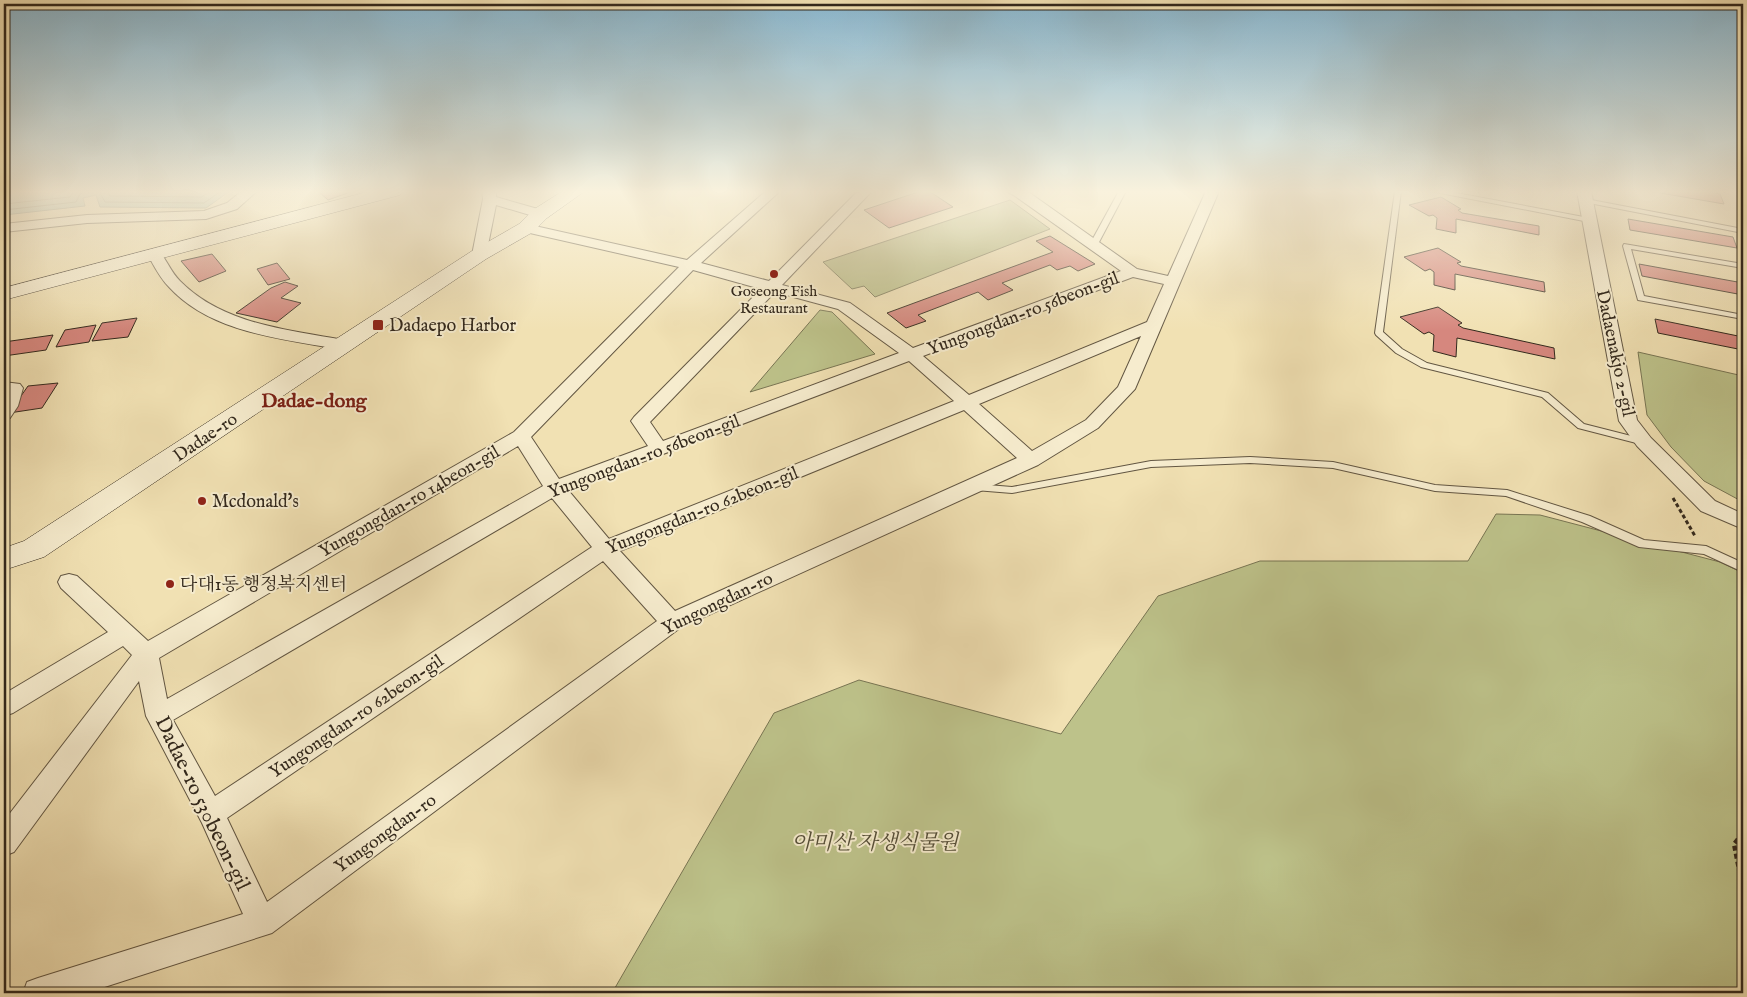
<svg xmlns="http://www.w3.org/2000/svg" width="1747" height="997" viewBox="0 0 1747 997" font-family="'IM FELL English','Noto Serif KR',serif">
<rect width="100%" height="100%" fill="#f1e1b3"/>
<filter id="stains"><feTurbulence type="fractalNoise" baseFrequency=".004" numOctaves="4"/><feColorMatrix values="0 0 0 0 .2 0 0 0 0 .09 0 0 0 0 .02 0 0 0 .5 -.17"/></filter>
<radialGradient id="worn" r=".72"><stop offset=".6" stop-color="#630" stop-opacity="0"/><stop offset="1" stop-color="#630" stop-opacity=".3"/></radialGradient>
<g fill="#bdc28a" stroke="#787553">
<polygon points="1010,200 1050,229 875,297 864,286 852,289 823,262"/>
<polygon points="820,310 832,312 875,354 750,392"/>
<polygon points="1638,352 1743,376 1743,502 1704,481 1671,447 1647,415"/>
<polygon points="1496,514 1540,515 1720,562 1743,573 1743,993 612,993 774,713 859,680 1061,734 1158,596 1260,561 1468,561"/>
</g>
<polygon fill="#9bbdaf" stroke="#718174" points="4,191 230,191 206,208 100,207 96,195 83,198 85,206 4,215"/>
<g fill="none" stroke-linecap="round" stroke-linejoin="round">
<g stroke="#667266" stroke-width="1">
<polyline points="99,191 105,202 204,203 221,191"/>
<polyline points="107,191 110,196 202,197 210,191"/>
<polyline points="4,204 70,197 74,191"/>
<polyline points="4,210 76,202 80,194 88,191"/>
</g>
</g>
<g fill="#d6877e" stroke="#32281c">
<polygon points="318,191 353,191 328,200"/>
<polygon points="921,191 929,191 953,207 889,228 864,210"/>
<polygon points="1649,191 1704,191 1720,194 1724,204"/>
<polygon points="1441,197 1461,209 1458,210 1462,213 1539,226 1539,235 1456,219 1456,233 1436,229 1437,218 1433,215 1429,216 1409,205"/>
<polygon points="1628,219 1733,237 1737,248 1630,230"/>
<polygon points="1050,236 1095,264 1078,271 1070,266 1057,270 1050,265 1002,283 1013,290 988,300 978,292 918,315 926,321 906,328 887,313 1053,252 1036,241"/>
<polygon points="1438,248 1461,262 1457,263 1461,266 1544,282 1545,292 1455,274 1455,290 1434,285 1434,272 1430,269 1425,271 1404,257"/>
<polygon points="212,254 226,271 199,282 181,261"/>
<polygon points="277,263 290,279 268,285 257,269"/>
<polygon points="1639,264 1743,283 1743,295 1642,276"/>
<polygon points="285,282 298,286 281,298 301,303 277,322 236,313 271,288"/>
<polygon points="1438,307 1462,323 1458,325 1463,328 1554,348 1555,359 1457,338 1456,357 1433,351 1434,335 1429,332 1424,334 1400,317"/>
<polygon points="137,318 128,337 92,341 102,323"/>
<polygon points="1655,319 1743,337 1743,350 1658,333"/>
<polygon points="96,325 89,342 56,347 65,330"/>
<polygon points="53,335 46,350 4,356 4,342"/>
<polygon points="58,383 42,408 9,413 28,386"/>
</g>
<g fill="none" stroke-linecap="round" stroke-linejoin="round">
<g stroke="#625642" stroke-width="2">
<g id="lane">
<polygon points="1119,191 1126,191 1098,244 1091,246 1090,244"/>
<polygon points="1395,191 1401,191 1383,332 1402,349 1427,363 1548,393 1584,424 1647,440 1649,442 1647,444 1644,445 1578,428 1542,397 1421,367 1396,353 1376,335 1375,333"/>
<polygon points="1430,191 1446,191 1589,218 1592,220 1589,222"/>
<polygon points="1586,199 1743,229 1743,233 1584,202 1584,200"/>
<polygon points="1624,244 1743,264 1743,268 1631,249 1644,296 1743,315 1743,319 1638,300 1623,246"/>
<polygon points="1250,457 1333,462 1435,485 1507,490 1590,516 1644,540 1706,546 1743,563 1743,572 1704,554 1639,547 1582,522 1506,496 1435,491 1333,468 1250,463 1151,467 1012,493 975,490 970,487 975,484 1012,487 1151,461"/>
</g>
</g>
<g stroke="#625642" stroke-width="2">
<g id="street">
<polygon points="242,191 257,191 237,209 206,219 87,223 4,232 4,224 87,215 204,211 227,203"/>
<polygon points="482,191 496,191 496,197 545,211 547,214 540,218 496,205 486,255 484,258 474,258 472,255 483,199"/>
<path d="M766,191h14l-79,72 68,18 89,-90h14l-90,94 68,18 63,45 208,-77 -106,-75 -9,-5h21l110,78 31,7 38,-85h13l-84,198 -37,39 -60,37 -358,163 -408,305 -186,60h-63l4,-11 11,-4 205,-64 -41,-91 -56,-107 -7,-35 -125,171 -10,4v-35l128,-166 -9,-9 -110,67 -9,3v-22l104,-62 -47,-44 -3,-6 3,-6 8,-2 8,2 71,65 366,-209 165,-165 -158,-36 -2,-3 2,-3 5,-1 161,36zM693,270l68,19 -127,128 -3,4 17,25 -89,33 -28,-42zM1133,277l31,7 -17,38 -178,73 -46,-39zM775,292l63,17 61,44 -236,88 -13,-19zM1141,336l-23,51 -32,33 -54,31 -53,-47zM909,361l45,40 -345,138 -41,-49zM964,410l53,48 -342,153 -55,-60zM518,446l25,40 -376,213 -8,-41zM552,498l40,49 -377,249 -42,-76zM603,561l54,60 -390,281 -40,-84z"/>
<polygon points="1577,191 1591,191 1637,420 1651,438 1715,501 1743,514 1743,529 1701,511 1637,446 1619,421"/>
<path d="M155,251l5,1c7,9 11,20 20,29 42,43 108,49 164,59l6,1 2,4 -2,4 -6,1c-59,-11 -132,-16 -175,-63 -9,-9 -15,-21 -21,-32l2,-3z"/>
<polygon points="4,382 20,384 23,388 18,406 10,418 4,420"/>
</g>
</g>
<g stroke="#32281c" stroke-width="1">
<g id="secondary">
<polygon points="371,191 403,191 400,195 4,300 4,288"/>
<polygon points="563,191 585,191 547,218 533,232 486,259 44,557 4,570 4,548 24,541 472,251 519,224 533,210"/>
</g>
</g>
<polyline stroke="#32281c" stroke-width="3" stroke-dasharray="4 2.5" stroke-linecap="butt" points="1673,498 1695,536"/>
<polyline stroke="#32281c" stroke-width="4.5" stroke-dasharray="5 3" stroke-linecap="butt" points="1743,833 1734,844 1743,889"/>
<use href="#lane" fill="#f6ecce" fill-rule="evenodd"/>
<use href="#street" fill="#f6ecce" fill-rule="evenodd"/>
<use href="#secondary" fill="#f6ecce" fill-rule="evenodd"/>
</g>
<linearGradient id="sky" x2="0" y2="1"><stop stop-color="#89b8d1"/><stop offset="0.58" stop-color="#f9f2dd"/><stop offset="1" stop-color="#f9f2dd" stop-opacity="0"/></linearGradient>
<rect width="1747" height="331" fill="url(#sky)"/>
<g fill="#8f2418" stroke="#f6ecce" stroke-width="2">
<circle cx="774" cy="274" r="5"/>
<rect x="372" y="319" width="12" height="12" rx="2.5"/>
<circle cx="202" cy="501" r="5"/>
<circle cx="170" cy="584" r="5"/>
</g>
<g text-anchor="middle" stroke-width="4" stroke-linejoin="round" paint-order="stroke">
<g font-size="15" fill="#32281c" stroke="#f6ecce">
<text x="774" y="296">Goseong Fish<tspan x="774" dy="17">Restaurant</tspan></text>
</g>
<g font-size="18" fill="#32281c" stroke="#f6ecce">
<text transform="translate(1023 313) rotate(-21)" y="6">Yungongdan-ro 56beon-gil</text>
<text transform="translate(1616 353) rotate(78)" y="6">Dadaenakjo 2-gil</text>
<text transform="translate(205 437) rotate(-34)" y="6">Dadae-ro</text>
<text transform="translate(644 456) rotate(-21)" y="6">Yungongdan-ro 56beon-gil</text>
<text transform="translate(409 501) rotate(-30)" y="6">Yungongdan-ro 14beon-gil</text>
<text transform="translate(702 510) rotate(-22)" y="6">Yungongdan-ro 62beon-gil</text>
<text transform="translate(717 603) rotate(-26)" y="6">Yungongdan-ro</text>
<text transform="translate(356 716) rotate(-34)" y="6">Yungongdan-ro 62beon-gil</text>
<text transform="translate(385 833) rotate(-36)" y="6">Yungongdan-ro</text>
</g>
<g font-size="18" fill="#32281c" stroke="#f6ecce" text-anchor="start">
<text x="389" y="331">Dadaepo Harbor</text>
<text x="212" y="507">Mcdonald's</text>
<text x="180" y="590">다대1동 행정복지센터</text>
</g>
<g font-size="20" font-weight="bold" fill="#7a1f14" stroke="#f6ecce">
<text x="314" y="407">Dadae-dong</text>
</g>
<g font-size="21" fill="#32281c" stroke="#f6ecce">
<text transform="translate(203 803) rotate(64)" y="7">Dadae-ro 530beon-gil</text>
</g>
<g font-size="21" font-style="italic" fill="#554e38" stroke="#f6ecce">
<text x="875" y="849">아미산 자생식물원</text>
</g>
</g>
<rect width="1747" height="997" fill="none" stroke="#f1e1b3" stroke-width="20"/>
<rect x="5" y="5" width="1737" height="987" fill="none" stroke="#32281c" stroke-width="2.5"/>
<rect x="10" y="10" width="1727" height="977" fill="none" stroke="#32281c"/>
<rect width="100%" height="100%" filter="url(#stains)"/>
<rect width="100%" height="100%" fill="url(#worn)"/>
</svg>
